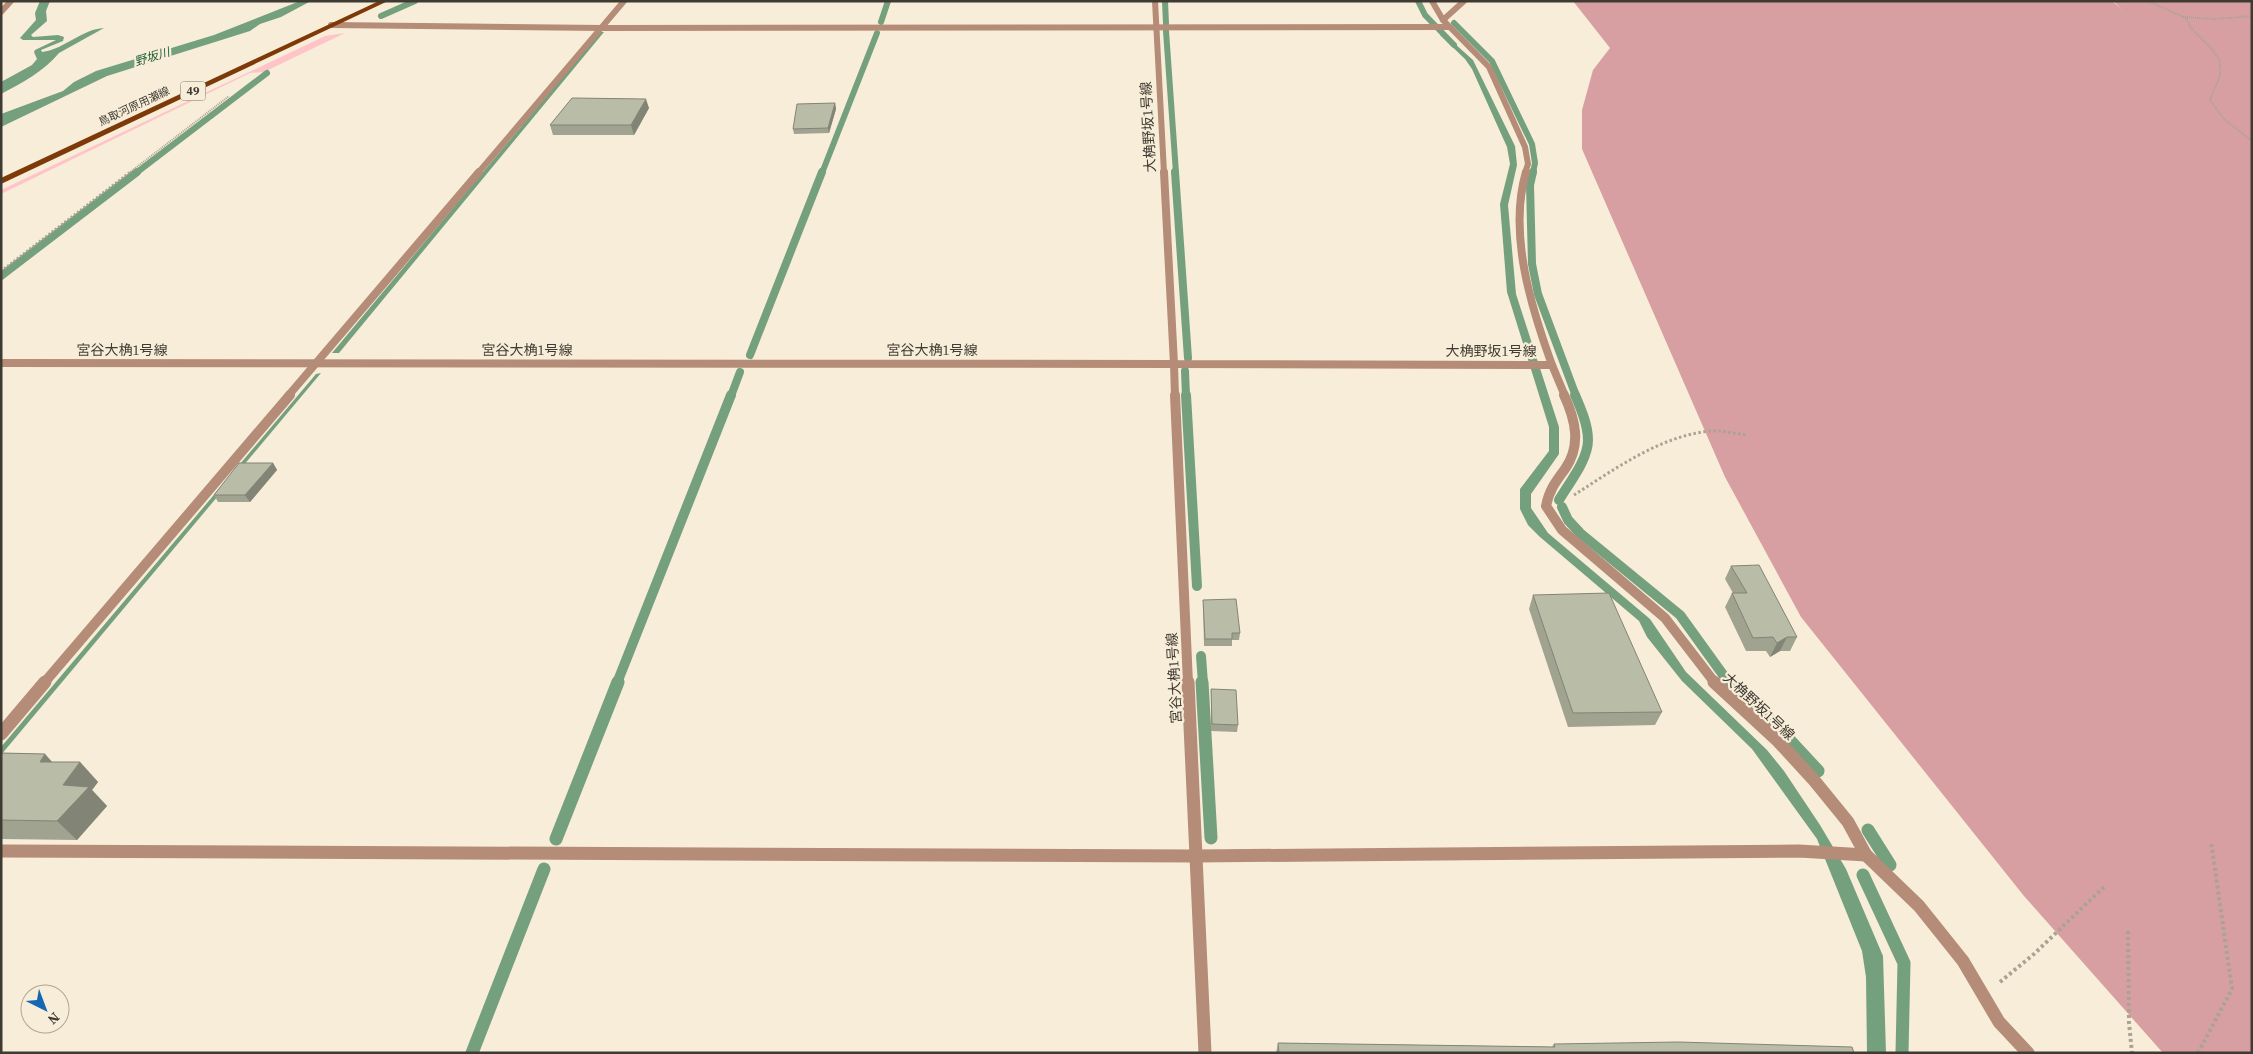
<svg xmlns="http://www.w3.org/2000/svg" width="2253" height="1054" viewBox="0 0 2253 1054" font-family="'Source Serif 4','Noto Sans JP',serif">
<rect width="100%" height="100%" fill="#f8edd8"/>
<polygon fill="#fec4c7" points="345,33 264,72 250,73 1,194 1,190 325,36"/>
<polygon fill="#d89fa2" points="1573,1 2112,1 2123,10 2113,1 2252,1 2252,1053 2163,1053 2024,896 1801,617 1725,477 1582,149 1582,110 1593,70 1610,48"/>
<g fill="#75a07e">
<path d="M40,1h10l-4,10 1,10 -16,14 2,2 25,-2 6,2 -1,4 -22,9 1,2c23,-3 40,-23 62,-24l-45,25c-15,18 -37,30 -58,41v-12l31,-17 5,-6 -3,-7 1,-2 21,-10h-33l-3,-2 16,-18 -1,-7z"/>
<polygon points="300,1 311,1 281,17 260,24 250,31 107,76 1,127 1,114 63,91 74,82 96,71 214,35"/>
<polygon points="600,32 604,32 339,353 332,353"/>
<polygon points="1440,35 1445,35 1473,60 1515,146 1517,165 1508,205 1516,294 1559,427 1559,454 1531,494 1531,508 1548,533 1650,619 1686,672 1767,750 1784,771 1820,825 1846,869 1883,956 1886,1053 1867,1053 1866,977 1862,951 1817,839 1752,749 1682,681 1647,637 1639,621 1540,537 1528,525 1520,509 1520,489 1549,451 1549,427 1507,292 1500,204 1510,164 1507,147 1472,69 1465,59"/>
<polygon points="321,373 1,755 1,747 316,374"/>
</g>
<g fill="none" stroke-linecap="round" stroke-linejoin="round">
<g stroke="#75a07e" stroke-width="6">
<polyline points="1165,1 1166,24"/>
<polyline points="1418,1 1425,15 1454,45"/>
<polyline points="381,16 415,1"/>
<polyline points="881,22 888,1"/>
<polyline points="1454,23 1492,61 1532,144 1535,163 1533,173"/>
<polyline points="1166,31 1176,173"/>
<polyline points="136,173 267,73"/>
<polyline points="822,173 877,33"/>
</g>
<g stroke="#75a07e" stroke-width="8">
<polyline points="1175,172 1188,358"/>
<polyline points="1533,172 1530,185 1532,264 1538,294 1576,396"/>
<polyline points="1,276 137,172"/>
<polyline points="750,355 822,172"/>
<polyline points="1185,371 1186,396"/>
<polyline points="731,396 740,372"/>
</g>
<g stroke="#75a07e" stroke-width="10">
<polyline points="1186,395 1197,586"/>
<path d="M1559,500c10,-17 29,-40 29,-60 0,-15 -7,-31 -13,-45"/>
<polyline points="1562,507 1568,520 1580,533 1680,615 1729,683"/>
<polyline points="1201,656 1203,683"/>
<polyline points="617,683 731,395"/>
</g>
<g stroke="#75a07e" stroke-width="13">
<polyline points="1202,682 1211,838"/>
<polyline points="1728,682 1778,728 1818,771"/>
<polyline points="1868,830 1890,865"/>
<polyline points="556,839 618,682"/>
<polyline points="1863,875 1904,963 1902,1053"/>
<polyline points="472,1053 544,869"/>
</g>
<g stroke="#aaa292" stroke-width="2" stroke-dasharray="1 1" stroke-linecap="butt">
<polyline points="2148,1 2186,18 2191,28 2212,49 2220,61 2220,76 2210,100 2224,119 2252,141"/>
<polyline points="2183,17 2215,19 2252,16"/>
<polyline points="129,173 229,96"/>
</g>
<polyline stroke="#aaa292" stroke-width="2.5" stroke-dasharray="2 2" stroke-linecap="butt" points="1,271 130,172"/>
<path stroke="#aaa292" stroke-width="3" stroke-dasharray="2.5 2.5" stroke-linecap="butt" d="M1574,495c41,-26 86,-59 136,-64 12,-1 25,3 38,4"/>
<g stroke="#aaa292" stroke-width="4" stroke-dasharray="3 3" stroke-linecap="butt">
<polyline points="2128,931 2129,1023 2132,1053"/>
<polyline points="2000,982 2034,954 2105,886"/>
<polyline points="2198,1053 2232,989 2211,841"/>
</g>
<polyline stroke="#b48c77" stroke-width="6" points="1,12 11,1"/>
<g stroke="#b48c77" stroke-width="6">
<polyline points="1155,1 1164,173"/>
<polyline points="1432,1 1443,20 1489,67 1525,147 1528,164 1525,173"/>
<polyline points="1443,20 1464,1"/>
<polyline points="331,25 602,28 1448,27"/>
<polyline points="478,173 624,1"/>
</g>
<g stroke="#b48c77" stroke-width="8">
<polyline points="1164,172 1174,364 1552,365 1565,396"/>
<path d="M1526,172c-18,61 5,135 26,193"/>
<polyline points="1,363 1174,364 1175,396"/>
<polyline points="288,396 479,172"/>
</g>
<g stroke="#b48c77" stroke-width="10">
<polyline points="1175,395 1188,683"/>
<path d="M1564,395c11,24 18,50 1,74 -9,12 -16,21 -19,37l16,24 103,88 50,65"/>
<polyline points="44,683 290,395"/>
</g>
<g stroke="#b48c77" stroke-width="13">
<polyline points="1188,682 1205,1053"/>
<polyline points="1714,682 1778,741 1813,779 1848,822 1866,855 1919,906 1963,961 1999,1022 2028,1053"/>
<polyline points="1,734 45,682"/>
<polyline points="1,851 1196,856 1799,851 1866,855"/>
</g>
<polygon fill="#7d3908" fill-rule="evenodd" points="379,1 388,1 1,184 1,178"/>
</g>
<g fill="#9fa390">
<polygon points="835,103 836,109 829,133 794,134 793,129"/>
<polygon points="649,108 634,135 553,135 550,125"/>
<polygon points="273,463 277,470 250,502 218,502 214,495"/>
<polygon points="1731,566 1797,637 1790,651 1780,651 1770,657 1766,651 1746,651 1725,607 1732,593 1733,593 1725,579"/>
<polygon points="1533,595 1662,712 1655,725 1568,727 1529,609"/>
<polygon points="1203,600 1240,633 1239,640 1232,640 1232,646 1204,646"/>
<polygon points="1211,689 1238,725 1237,732 1211,731"/>
<polygon points="1,753 45,754 51,762 80,762 98,782 92,790 107,806 77,840 1,839"/>
<polygon points="1278,1043 1552,1047 1554,1044 1854,1053 1276,1053"/>
</g>
<g fill="#828476">
<polygon points="646,99 649,108 634,135 631,125"/>
<polygon points="835,103 836,109 829,133 828,128"/>
<polygon points="273,463 277,470 250,502 245,495"/>
<polygon points="1787,637 1780,651 1770,657 1777,643"/>
<polygon points="45,754 63,774 40,762"/>
<polygon points="80,762 98,782 92,790 107,806 77,840 57,821 63,785"/>
</g>
<g fill="#b9bda8" stroke="#828476">
<polygon points="572,98 646,99 631,125 550,125"/>
<polygon points="835,103 828,128 793,129 797,104"/>
<polygon points="239,463 273,463 245,495 214,495"/>
<polygon points="1759,565 1797,637 1787,637 1777,643 1773,637 1753,638 1732,593 1747,593 1731,566"/>
<polygon points="1609,593 1662,712 1573,713 1533,595"/>
<polygon points="1236,599 1240,633 1232,633 1232,639 1205,639 1203,600"/>
<polygon points="1211,689 1236,690 1238,725 1212,724"/>
<polygon points="1,753 45,754 40,762 80,762 63,785 89,787 57,821 1,820"/>
<polygon points="1678,1042 1852,1047 1854,1053 1279,1053 1278,1043 1555,1047 1554,1044"/>
</g>
<g text-anchor="middle" stroke-width="4.5" stroke-linejoin="round" paint-order="stroke">
<g font-size="11" fill="#3f3b33" stroke="#f8edd8">
<text transform="translate(134 106) rotate(-25)" y="4">鳥取河原用瀬線</text>
</g>
<g font-size="12" font-style="italic" fill="#1d5f33" stroke="#f8edd8">
<text transform="translate(152 57) rotate(-17)" y="4">野坂川</text>
</g>
<rect fill="#f8edd8" stroke="#767064" stroke-width="1" x="180.5" y="81.5" width="25" height="19" rx="4"/>
<g font-size="12" font-weight="bold" fill="#3f3b33">
<text x="193" y="95">49</text>
</g>
<g font-size="14" fill="#3f3b33" stroke="#f8edd8">
<text transform="translate(1148 127) rotate(-93)" y="5">大桷野坂1号線</text>
<text x="122" y="355">宮谷大桷1号線</text>
<text x="527" y="355">宮谷大桷1号線</text>
<text x="932" y="355">宮谷大桷1号線</text>
<text x="1491" y="356">大桷野坂1号線</text>
<text transform="translate(1174 678) rotate(-93)" y="5">宮谷大桷1号線</text>
<text transform="translate(1759 706) rotate(43)" y="5">大桷野坂1号線</text>
</g>
</g>
<rect width="2253" height="1054" fill="none" stroke="#3f3b33" stroke-width="5"/>
<g transform="translate(45 1009) rotate(138)"><circle r="24" fill="#f8edd8" stroke="#aea696"/>
<path d="M0-4L9 19L0 12L-9 19Z" fill="#1467b5"/>
<text y="-8" font-size="14" font-weight="bold" text-anchor="middle" fill="#3f3b33">N</text>
</g>
</svg>
